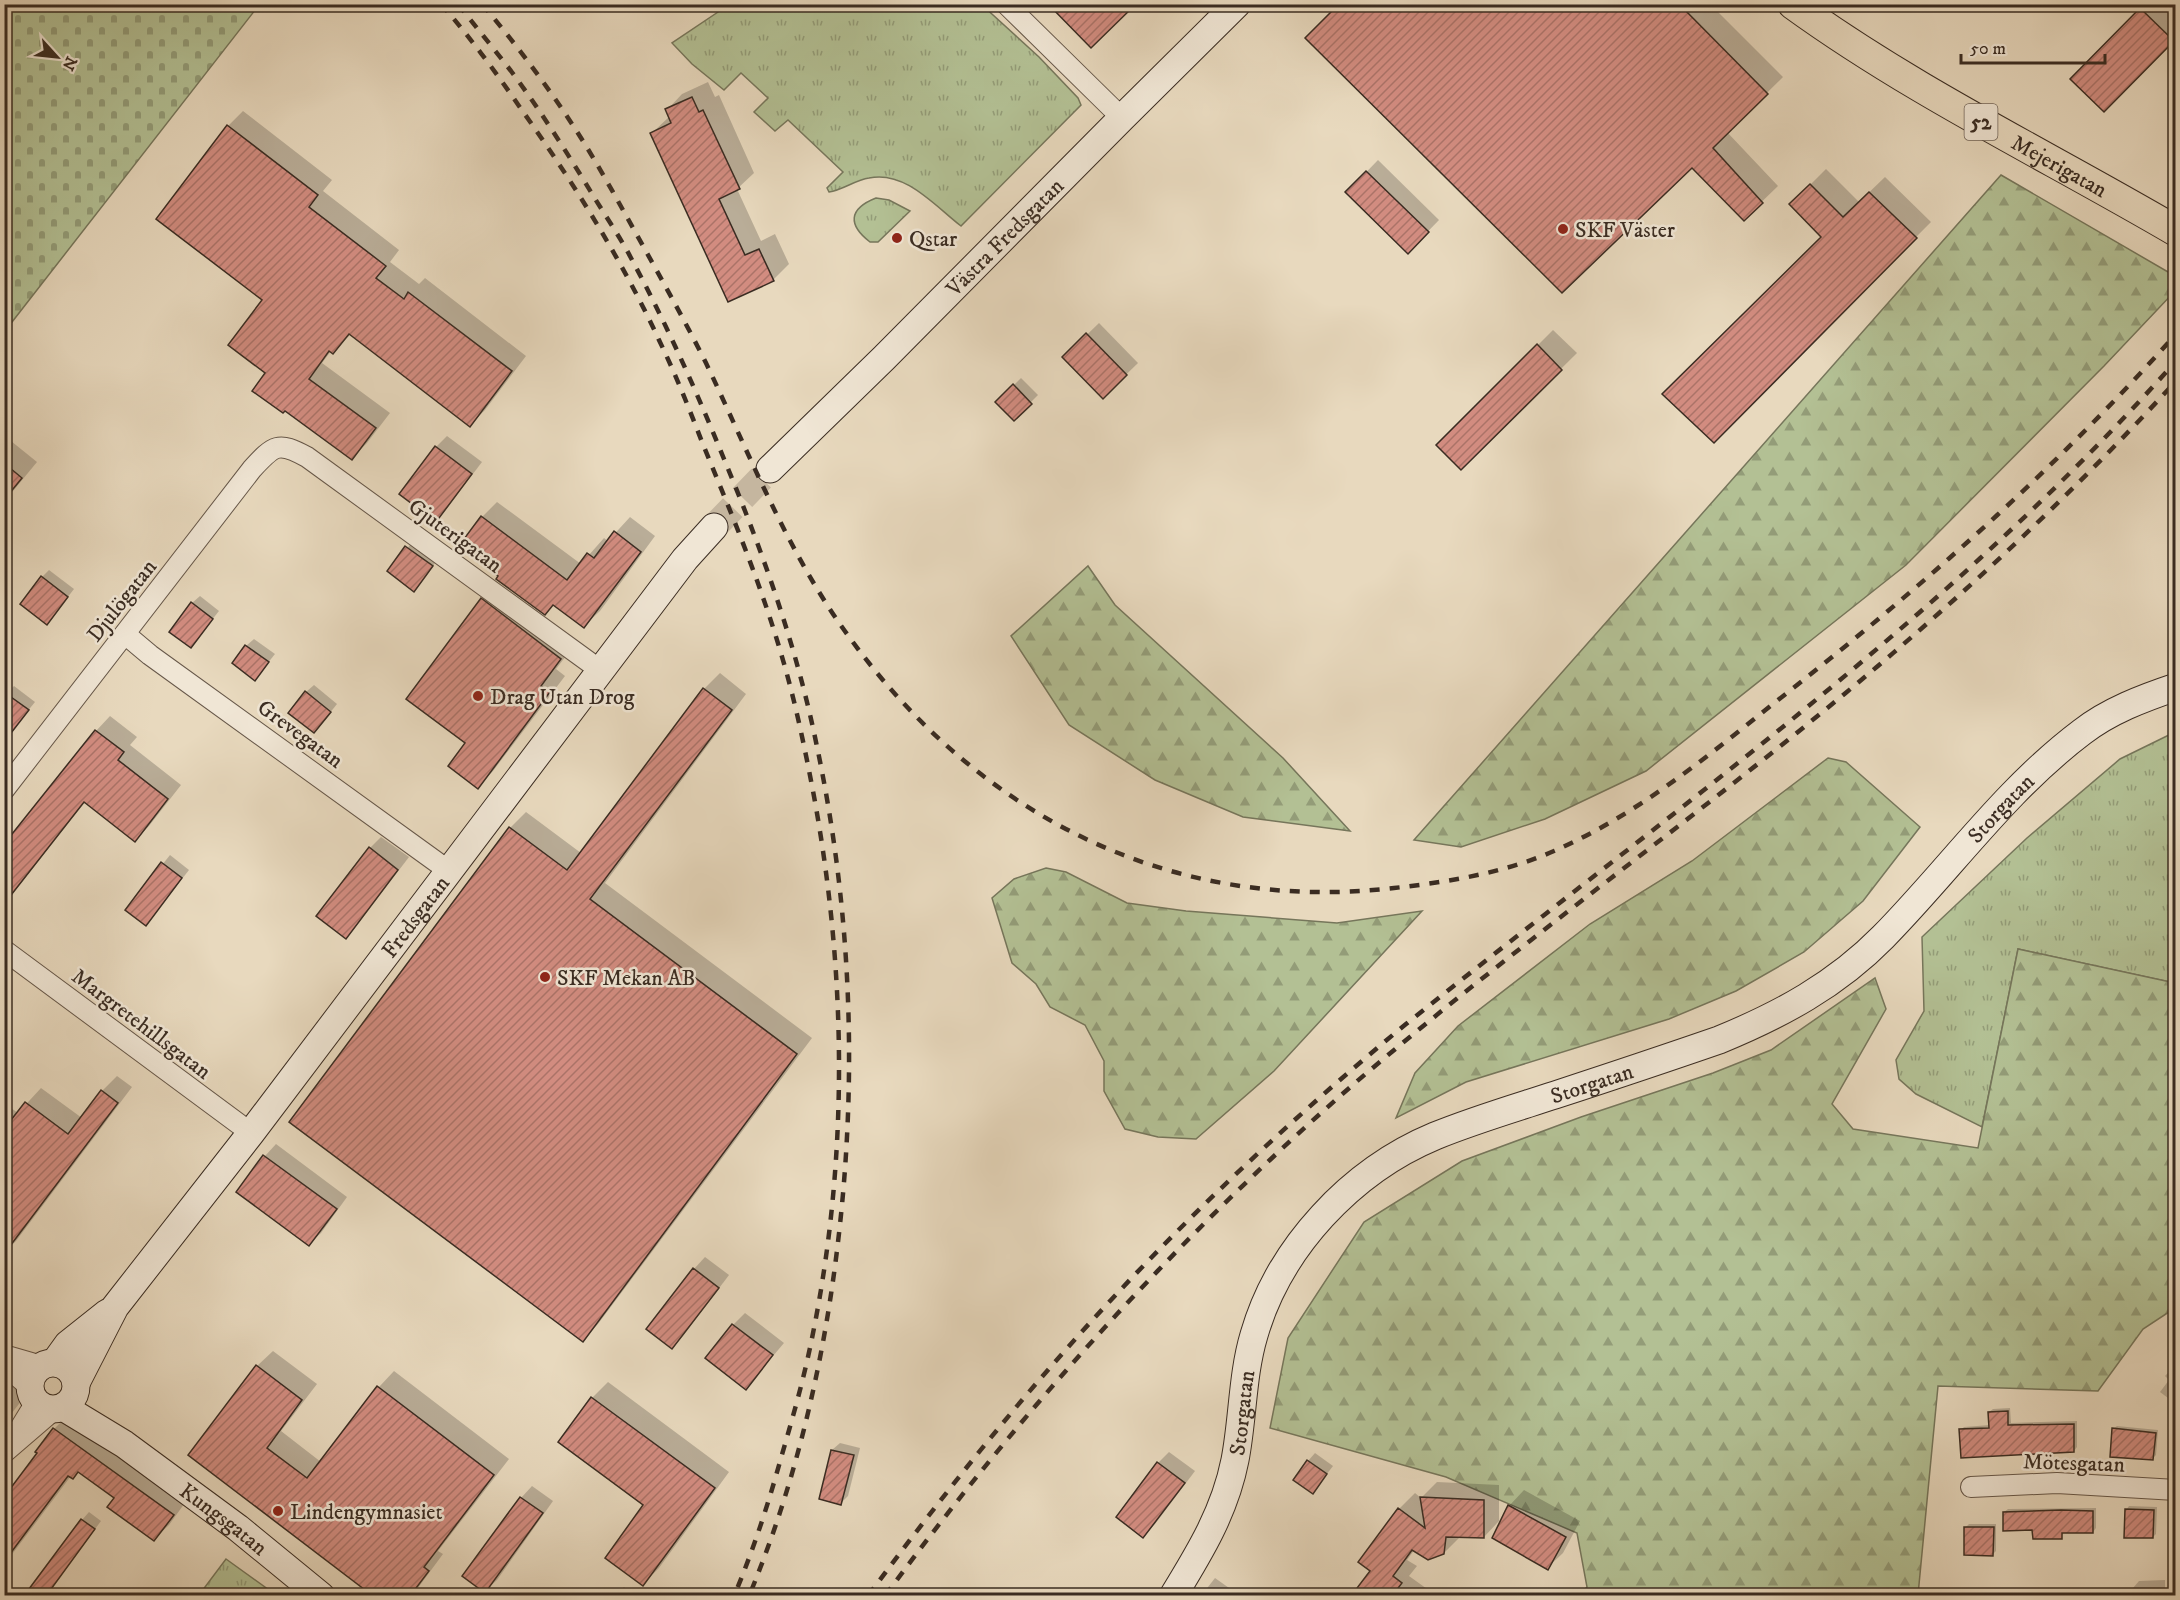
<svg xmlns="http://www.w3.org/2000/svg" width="2180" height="1600" viewBox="0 0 2180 1600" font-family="'IM FELL DW Pica',serif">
<defs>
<pattern id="grass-tufts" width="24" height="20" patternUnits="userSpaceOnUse" patternTransform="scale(1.5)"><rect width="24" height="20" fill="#b3c094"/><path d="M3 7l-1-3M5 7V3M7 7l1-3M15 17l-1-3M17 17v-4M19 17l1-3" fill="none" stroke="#939c78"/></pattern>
<pattern id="forest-firs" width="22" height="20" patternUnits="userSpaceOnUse" patternTransform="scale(1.5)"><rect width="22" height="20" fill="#b3c094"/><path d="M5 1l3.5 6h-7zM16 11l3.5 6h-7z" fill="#939c78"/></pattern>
<pattern id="cemetery-stones" width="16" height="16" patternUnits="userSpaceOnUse" patternTransform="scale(1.5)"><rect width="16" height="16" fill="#b3c094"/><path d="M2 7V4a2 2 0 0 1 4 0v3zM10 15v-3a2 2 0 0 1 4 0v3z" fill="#939c78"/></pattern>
<pattern id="building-hatch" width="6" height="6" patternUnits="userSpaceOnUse" patternTransform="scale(1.5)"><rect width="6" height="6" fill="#d28c80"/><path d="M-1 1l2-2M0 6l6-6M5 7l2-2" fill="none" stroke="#ab7368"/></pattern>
</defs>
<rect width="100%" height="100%" fill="#e8d9be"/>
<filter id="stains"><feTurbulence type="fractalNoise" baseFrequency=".00333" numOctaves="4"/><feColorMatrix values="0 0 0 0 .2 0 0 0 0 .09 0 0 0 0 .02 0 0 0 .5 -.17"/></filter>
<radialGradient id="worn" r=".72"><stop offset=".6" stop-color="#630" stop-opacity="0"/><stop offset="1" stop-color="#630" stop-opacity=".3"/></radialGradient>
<g fill="url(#grass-tufts)" stroke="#76765b" stroke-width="1.5">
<path d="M724,4l258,1 57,52 39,41 3,7 -120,121c-26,-20 -56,-56 -92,-48 -14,2 -26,12 -40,14l-2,-4 16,-16 -55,-52 -13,11 -21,-19 14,-14 -27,-25 -17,17 -32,-26 -20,-21 46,-31z"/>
<path d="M876,198l13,2 21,11 -32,31h-8c-22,-17 -22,-33 6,-44z"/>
<polygon points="2175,732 2175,983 2018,949 1982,1127 1916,1094 1899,1079 1896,1060 1924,1011 1922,937 2027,838 2120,759"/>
<polygon points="226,1559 276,1595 199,1595"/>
</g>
<g fill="url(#forest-firs)" stroke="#76765b" stroke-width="1.5">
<polygon points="2001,175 2175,276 2175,291 2104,366 1906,565 1646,771 1545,819 1461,847 1414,840"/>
<polygon points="1088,566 1115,605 1283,758 1350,831 1243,817 1155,780 1069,725 1011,636"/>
<polygon points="1828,758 1846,762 1920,827 1863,901 1804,952 1736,991 1669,1019 1466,1082 1396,1118 1415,1073 1458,1026 1590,924 1692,861"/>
<polygon points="1046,868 1066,872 1127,903 1186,911 1337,923 1422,911 1274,1071 1196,1139 1158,1137 1125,1129 1104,1091 1104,1061 1085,1025 1050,1007 1036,984 1012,963 992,898 1014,879"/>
<polygon points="2018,949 2175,983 2175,1308 2143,1329 2098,1391 1938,1386 1918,1595 1580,1595 1587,1587 1577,1533 1446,1477 1270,1428 1288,1338 1364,1222 1462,1161 1581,1117 1713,1073 1771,1050 1875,978 1886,1009 1832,1104 1853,1129 1978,1148"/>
</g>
<polygon fill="url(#cemetery-stones)" stroke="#76765b" stroke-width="1.5" points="5,4 259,5 5,331 4,5"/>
<g fill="#0003">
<polygon points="1341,4 1710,4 1783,77 1727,132 1778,186 1744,219 1692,166"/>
<polygon points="2039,4 2055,4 2047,12"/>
<polygon points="2145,4 2160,4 2176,20 2176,37 2104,110 2072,79"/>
<polygon points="708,82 715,97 719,95 754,173 737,189 761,241 775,234 789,264 773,280 729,300 652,133 670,116 667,110 682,94"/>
<polygon points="243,111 332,180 323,191 399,250 390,262 419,284 425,278 526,356 485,410 470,425 351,334 333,352 331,351 322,363 390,413 367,443 352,458 267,372 264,299 228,126"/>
<polygon points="1378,160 1439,220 1408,252 1347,192"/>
<polygon points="1826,169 1859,202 1885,177 1931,222 1713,441 1823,237 1791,204"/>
<polygon points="1099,323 1138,363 1103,397 1064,357"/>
<polygon points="1553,330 1577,353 1461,468 1438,445"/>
<polygon points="1021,378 1038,395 1014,419 997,402"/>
<polygon points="447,436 482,462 447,508 436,520 436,447"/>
<polygon points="11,441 37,462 4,502 4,448"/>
<polygon points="497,502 581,564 604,538 608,541 630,517 655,536 600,611 584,626 554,604 545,613 482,517"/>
<polygon points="414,540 439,558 414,590 389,571"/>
<polygon points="49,570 74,589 54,615 42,577"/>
<polygon points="498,584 576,643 556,669 565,676 493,771 478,787 467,743 482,599"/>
<polygon points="200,596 219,611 191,646 192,603"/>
<polygon points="254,639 275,654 255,679 246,646"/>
<polygon points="720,673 746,694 605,883 812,1038 598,1324 583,1340 291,1121 510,828 526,812 581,853 704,689"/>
<polygon points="314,685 337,704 321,724 306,692"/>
<polygon points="14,686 35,702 5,739 4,696"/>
<polygon points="110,716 137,737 130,745 181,785 149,826 135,840 86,801 4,904 4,845 96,731"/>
<polygon points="381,837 409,857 357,925 345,937 370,848"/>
<polygon points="170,855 189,870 153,916 127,909"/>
<polygon points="117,1076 132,1087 16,1241 4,1253 4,1103 18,1113 41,1088 82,1118 102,1091"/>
<polygon points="276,1144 347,1197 321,1233 309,1244 238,1191 265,1156"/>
<polygon points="705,1257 729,1275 683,1336 672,1347 694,1269"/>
<polygon points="745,1313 784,1343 746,1388 707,1358 733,1325"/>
<polygon points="273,1351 317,1384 281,1431 321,1462 379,1387 394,1371 509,1459 438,1551 443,1554 412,1596 375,1596 190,1455 257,1366"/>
<polygon points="2176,1364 2176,1404 2160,1392 2169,1380 2165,1376"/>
<polygon points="4,1379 26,1395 4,1423"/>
<polygon points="608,1382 729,1472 659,1568 643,1584 645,1504 560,1442 592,1398"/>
<polygon points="2010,1408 2011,1423 2077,1421 2077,1447 2074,1451 1961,1430 1964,1427 1990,1425 1989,1412 1993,1409"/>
<polygon points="69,1414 187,1500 169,1525 154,1539 116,1497 79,1471 71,1476 4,1565 4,1500 39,1453 37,1452 54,1429"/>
<polygon points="2117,1426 2158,1430 2156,1455 2152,1459 2113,1429"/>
<polygon points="840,1443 860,1448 848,1496 841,1503 832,1450"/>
<polygon points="1169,1452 1195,1471 1155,1524 1143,1536 1158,1463"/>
<polygon points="1315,1453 1333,1466 1313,1492 1308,1461"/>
<polygon points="1437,1482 1499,1485 1499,1521 1484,1537 1460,1537 1444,1553 1415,1549 1407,1560 1417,1566 1409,1576 1437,1596 1365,1596 1372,1571 1360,1561 1399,1509 1415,1493 1421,1498"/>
<polygon points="532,1486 553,1501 497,1580 485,1591 521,1498"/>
<polygon points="1524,1490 1580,1521 1563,1553 1547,1568 1509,1506"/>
<polygon points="2129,1506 2157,1507 2156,1534 2153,1537 2126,1510"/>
<polygon points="2096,1508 2096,1528 2093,1532 2064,1532 2061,1537 2034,1529 2004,1512 2008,1509"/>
<polygon points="89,1512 101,1521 50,1590 82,1520"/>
<polygon points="1969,1524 1996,1524 1996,1551 1993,1554 1966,1527"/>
<polygon points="1215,1578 1239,1595 1239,1596 1201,1596"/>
<polygon points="2165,1580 2165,1596 2133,1596 2133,1588 2139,1581"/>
<polygon points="624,1587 635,1596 615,1596"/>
</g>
<g fill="url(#building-hatch)" stroke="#3a2c22" stroke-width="1.5">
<polygon points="1048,4 1136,4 1091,48"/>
<polygon points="1339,4 1679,4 1768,94 1713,148 1763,203 1744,221 1692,168 1562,293 1305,38"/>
<polygon points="2140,8 2174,41 2104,112 2070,79"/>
<polygon points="692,97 699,112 703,110 740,189 719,199 745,255 759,249 774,281 728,302 650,133 671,123 665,109"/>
<polygon points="227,125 318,195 309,207 386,266 376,278 404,299 408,292 512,371 470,427 349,334 333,354 329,351 309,379 376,428 352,460 285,411 283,413 252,391 265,373 228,345 262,300 156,219"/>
<polygon points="1366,171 1429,232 1408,254 1345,192"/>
<polygon points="1810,184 1843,217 1869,192 1917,238 1714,443 1662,394 1821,237 1789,204"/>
<polygon points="1086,333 1127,375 1103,399 1062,357"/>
<polygon points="1537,344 1562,370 1461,470 1436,445"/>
<polygon points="1013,384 1032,404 1014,421 995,402"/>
<polygon points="435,446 472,474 436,522 399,494"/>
<polygon points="4,463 22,478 4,500"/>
<polygon points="481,516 567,580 587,553 594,558 614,531 641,552 584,628 553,605 545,615 496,579 498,576 458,547"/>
<polygon points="405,546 433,566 414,592 387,571"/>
<polygon points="41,576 68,597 47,625 20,604"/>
<polygon points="481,598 561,659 541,686 550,692 478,789 448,766 465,743 406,699"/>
<polygon points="191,602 213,619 191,648 169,632"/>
<polygon points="245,645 269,662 255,681 232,663"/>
<polygon points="703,688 732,710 590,899 797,1054 583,1342 289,1122 509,827 567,870"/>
<polygon points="305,691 331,712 314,733 288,713"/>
<polygon points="4,692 29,710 4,742"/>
<polygon points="95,730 124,752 118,760 168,799 135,842 84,802 4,904 4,844"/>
<polygon points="369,847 398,870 346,939 316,916"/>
<polygon points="161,862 182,878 146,926 125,910"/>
<polygon points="101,1090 118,1103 4,1254 4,1129 25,1102 68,1134"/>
<polygon points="263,1155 337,1209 309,1246 236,1192"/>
<polygon points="693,1268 719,1288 672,1349 646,1329"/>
<polygon points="732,1324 773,1355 746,1390 705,1358"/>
<polygon points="256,1365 302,1400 267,1448 307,1478 377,1386 494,1475 424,1567 429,1571 410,1596 373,1596 188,1455"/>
<polygon points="591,1397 715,1488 643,1586 605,1558 643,1505 558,1442"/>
<polygon points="2008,1411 2008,1425 2074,1424 2074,1452 1961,1458 1959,1429 1989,1428 1988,1412"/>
<polygon points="53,1428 174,1515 154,1541 107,1507 114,1498 78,1472 73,1479 68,1476 4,1562 4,1497 37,1453 35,1452"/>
<polygon points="2112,1428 2156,1433 2153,1460 2110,1457"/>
<polygon points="831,1450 854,1455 841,1505 819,1499"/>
<polygon points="1307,1460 1327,1474 1313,1494 1293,1480"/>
<polygon points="1157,1462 1185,1483 1143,1538 1116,1517"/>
<polygon points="520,1497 543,1513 485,1593 462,1576"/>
<polygon points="1420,1497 1484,1500 1484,1538 1446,1537 1444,1554 1428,1560 1412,1550 1393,1576 1402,1583 1392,1596 1351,1596 1370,1571 1358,1562 1398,1508 1425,1528"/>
<polygon points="1508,1505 1566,1537 1548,1570 1492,1538"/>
<polygon points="2125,1509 2154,1510 2153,1538 2124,1538"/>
<polygon points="2061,1510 2093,1511 2093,1533 2062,1533 2062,1539 2033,1539 2032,1530 2003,1531 2003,1512"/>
<polygon points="81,1519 95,1529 46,1596 37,1596 29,1589"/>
<polygon points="1964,1527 1994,1527 1993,1556 1964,1555"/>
</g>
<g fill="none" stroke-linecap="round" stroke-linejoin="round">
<polyline stroke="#c5b69f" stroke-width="27" stroke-dasharray="27 14" stroke-linecap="butt" points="714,527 770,469"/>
<g stroke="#665749" stroke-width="22">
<g id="street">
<polyline points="1006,4 1122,118"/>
<polyline points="125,634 150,655 449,871"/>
<path d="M4,790l248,-321c22,-24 26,-28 55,-12l293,213"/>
<polyline points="4,950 251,1133"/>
<polyline points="4,1355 42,1366"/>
<polyline points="4,1365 30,1387"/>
<polyline points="14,1438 36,1402"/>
<polyline points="5,1452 55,1409"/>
<polyline points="1971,1487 2057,1483 2176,1490"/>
</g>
</g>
<g stroke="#3a2c22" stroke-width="29">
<g id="secondary">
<path id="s1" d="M770,469l114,-111 238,-240 115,-114"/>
<polyline points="55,1362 68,1344 107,1313"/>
<circle cx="53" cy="1386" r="23"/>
<path id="s2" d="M76,1383l39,-76 136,-174 434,-574 29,-32"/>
<path id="s3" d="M63,1407l61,37 114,84 83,68"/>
<path id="s4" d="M1173,1596c27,-44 52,-85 62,-136 8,-41 7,-85 19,-125 25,-87 97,-164 181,-199 39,-16 80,-28 120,-41 55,-18 109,-36 164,-55 61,-25 117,-55 164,-103 67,-68 122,-147 199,-205 27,-21 61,-34 94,-45"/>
</g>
</g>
<g stroke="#3a2c22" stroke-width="32">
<g id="primary">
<path id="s5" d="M1793,4c120,87 255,152 383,227"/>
</g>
</g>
<use href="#street" stroke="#f0e6d5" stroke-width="20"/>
<use href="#secondary" stroke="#f0e6d5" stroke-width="27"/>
<use href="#primary" stroke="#e8d9be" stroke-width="30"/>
<g stroke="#3a2c22" stroke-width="4.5" stroke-dasharray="10 10" stroke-linecap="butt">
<path d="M441,4c28,32 54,67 78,102 52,73 102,152 140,234 16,33 30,68 43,102 28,68 57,137 78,208 14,46 24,94 33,141 34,182 36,370 -2,552 -8,39 -19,77 -30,115 -13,47 -28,93 -47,138"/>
<path d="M458,4c18,23 36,45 53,67 29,39 55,80 80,121 13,22 28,43 40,66 35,65 65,132 93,201 38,91 72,186 92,283 35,164 42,332 22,500 -14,120 -42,241 -89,354"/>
<path d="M482,4c33,39 64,80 92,123 21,32 40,67 59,101 25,45 50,89 73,135 43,90 82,190 141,271 130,181 323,280 547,254 54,-6 110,-15 160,-37 83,-36 154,-95 224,-151 142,-111 278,-231 398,-366"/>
<path d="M868,1596c76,-103 156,-203 243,-296 92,-99 191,-190 295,-276 264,-212 544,-408 770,-663"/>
<path d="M885,1596c138,-188 294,-360 470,-513 154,-132 319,-249 476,-378 122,-100 238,-207 345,-324"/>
</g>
</g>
<g fill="#8f2418" stroke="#f0e6d5" stroke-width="2">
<circle cx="1563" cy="229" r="6"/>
<circle cx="897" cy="238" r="6"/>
<circle cx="478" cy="696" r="6"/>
<circle cx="545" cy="977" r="6"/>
<circle cx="278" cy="1511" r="6"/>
</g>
<g text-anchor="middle" stroke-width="5" stroke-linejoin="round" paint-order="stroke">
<rect fill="#f0e6d5" stroke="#716458" stroke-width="1.5" x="1964.5" y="104" width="33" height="36" rx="4.5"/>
<g font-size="21" font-weight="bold" fill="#3a2c22">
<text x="1981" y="129">52</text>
</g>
<g font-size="22" fill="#3a2c22" stroke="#f0e6d5">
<text dy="8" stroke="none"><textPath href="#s5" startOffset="312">Mejerigatan</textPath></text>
<text dy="8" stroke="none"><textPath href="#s1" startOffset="330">Västra Fredsgatan</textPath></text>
<text transform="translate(456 535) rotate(36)" y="8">Gjuterigatan</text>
<text transform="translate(121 600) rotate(-52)" y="8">Djulögatan</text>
<text transform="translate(301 733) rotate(36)" y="8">Grevegatan</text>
<text dy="8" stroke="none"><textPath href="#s4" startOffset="1224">Storgatan</textPath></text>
<text dy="8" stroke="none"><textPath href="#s2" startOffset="578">Fredsgatan</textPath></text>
<text transform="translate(142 1023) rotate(37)" y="8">Margretehillsgatan</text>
<text dy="8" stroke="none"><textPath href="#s4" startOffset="720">Storgatan</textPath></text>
<text dy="8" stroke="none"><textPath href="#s4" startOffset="198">Storgatan</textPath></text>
<text transform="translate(2074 1462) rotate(2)" y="8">Mötesgatan</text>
<text dy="8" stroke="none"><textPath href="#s3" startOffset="196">Kungsgatan</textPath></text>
</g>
<g font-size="22" fill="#3a2c22" stroke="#f0e6d5" text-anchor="start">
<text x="1575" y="237">SKF Väster</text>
<text x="909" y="246">Qstar</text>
<text x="490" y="704">Drag Utan Drog</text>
<text x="557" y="985">SKF Mekan AB</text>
<text x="290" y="1519">Lindengymnasiet</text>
</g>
</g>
<rect width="2180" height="1600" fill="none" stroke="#e8d9be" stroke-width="24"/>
<rect x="6" y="6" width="2168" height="1588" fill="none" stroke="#3a2c22" stroke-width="3"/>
<rect x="12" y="12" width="2156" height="1576" fill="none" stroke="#3a2c22" stroke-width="1.5"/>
<g transform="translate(57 57) rotate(117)" stroke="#f0e6d5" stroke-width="4.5" paint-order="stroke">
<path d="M0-4.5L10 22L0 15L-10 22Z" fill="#3a2c22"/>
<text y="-9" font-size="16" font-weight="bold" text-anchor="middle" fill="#3a2c22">N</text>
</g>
<path d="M1961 54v9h144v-9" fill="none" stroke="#3a2c22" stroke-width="3"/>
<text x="1970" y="54" font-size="18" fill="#3a2c22" stroke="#f0e6d5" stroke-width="4.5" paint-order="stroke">50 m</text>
<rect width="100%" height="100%" filter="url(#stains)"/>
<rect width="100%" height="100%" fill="url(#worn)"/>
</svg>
